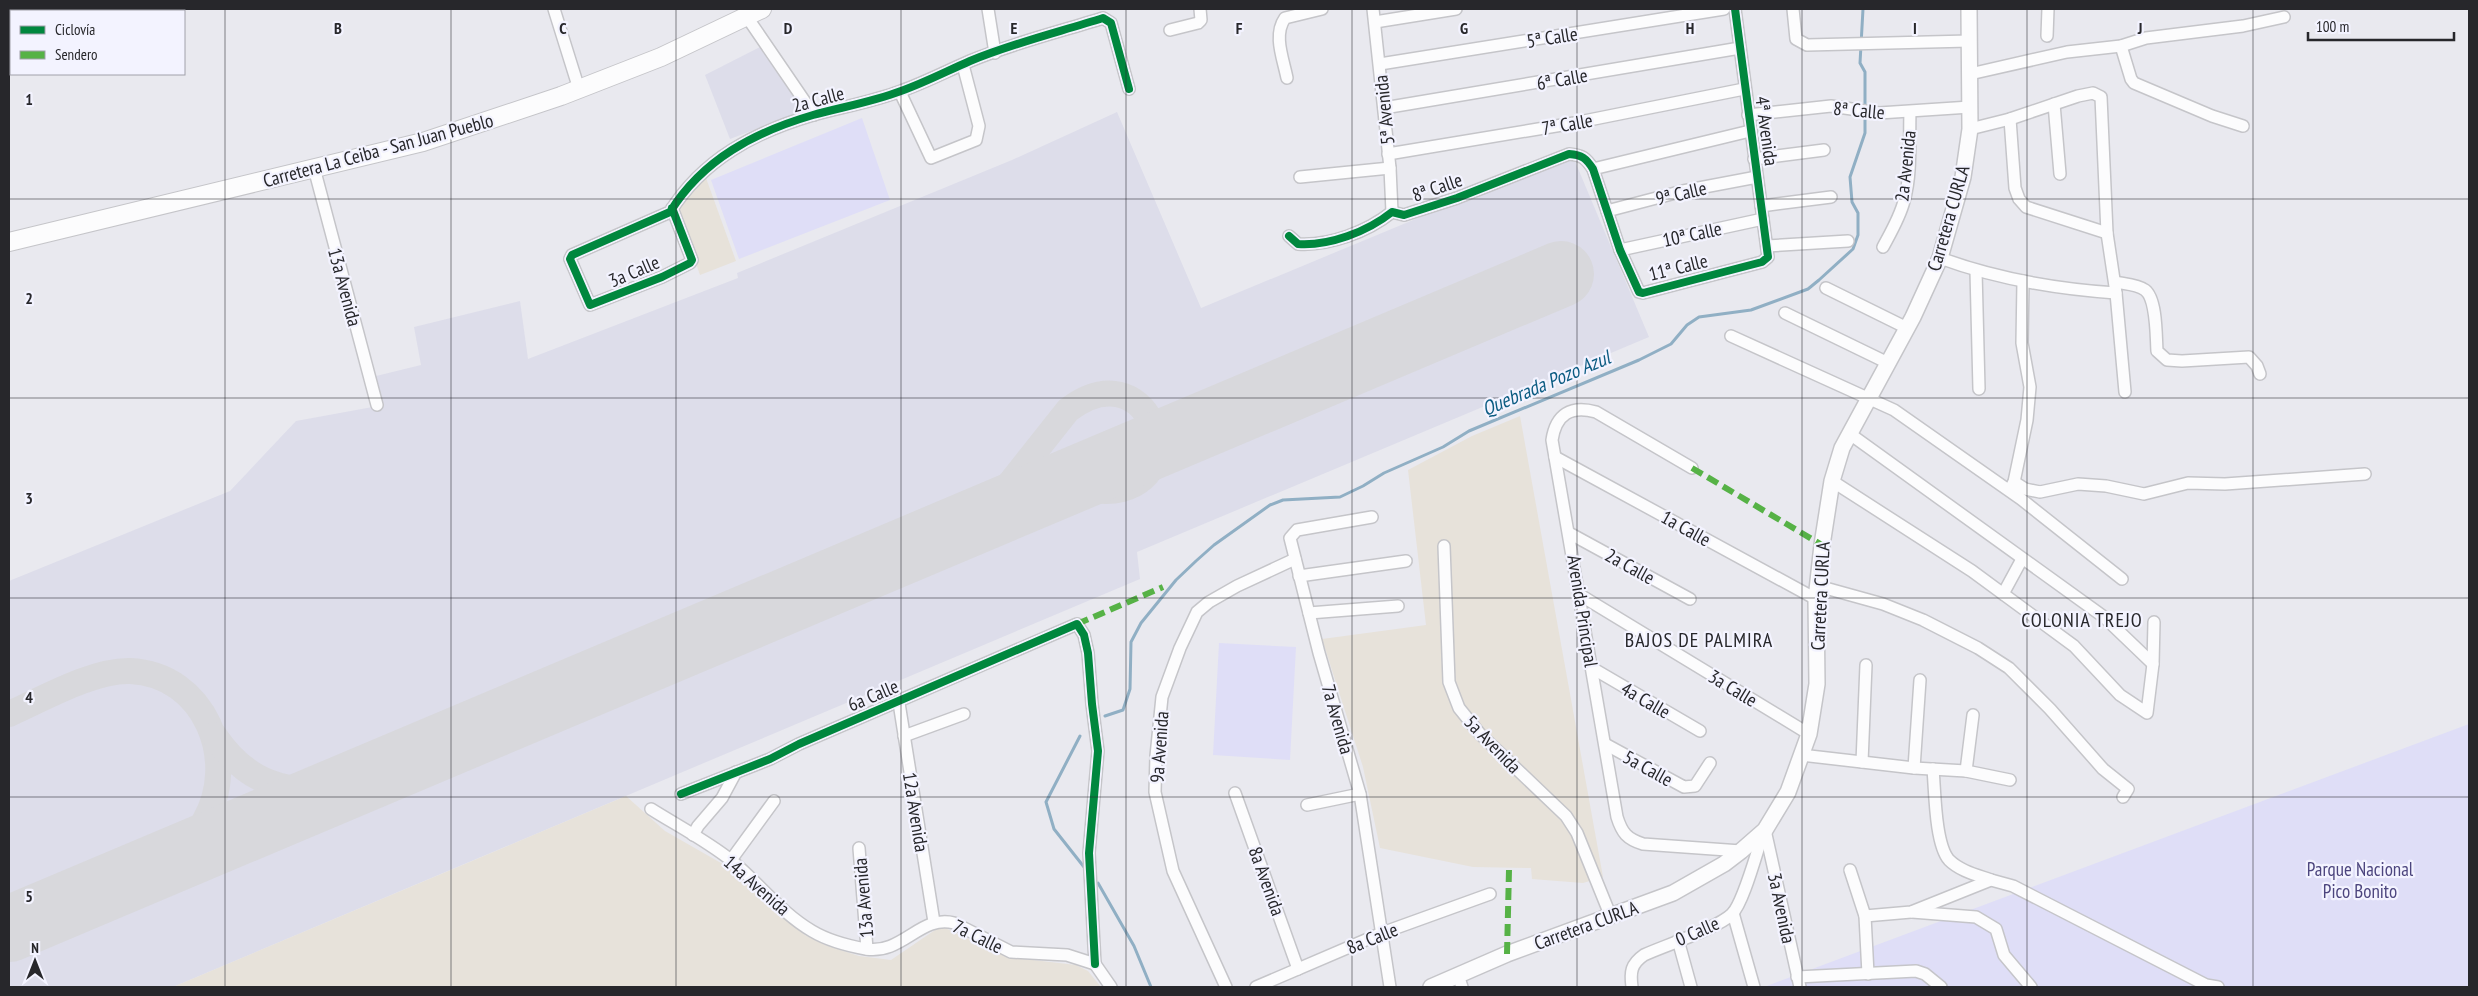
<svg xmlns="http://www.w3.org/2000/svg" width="2478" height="996" viewBox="0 0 2478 996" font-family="'PT Sans Narrow',sans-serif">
<rect width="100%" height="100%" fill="#e9e9ef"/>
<g fill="#ddddea">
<polygon points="760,47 803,111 730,139 705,75"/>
<polygon points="1117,112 1201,308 1570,155 1574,159 1649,337 1137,552 1140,579 173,987 9,987 9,581 230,491 296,421 378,406 372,377 421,365 414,327 520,301 528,359 738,278 737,273 1012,160"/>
</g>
<g fill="#e7e2da">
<polygon points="706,178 736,261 700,275 677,209 694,185"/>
<polygon points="1520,416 1603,877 1583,883 1532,879 1531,868 1473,867 1380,848 1363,767 1322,639 1426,625 1408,470 1472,436"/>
<polygon points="626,796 665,831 728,867 805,935 825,945 859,956 891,960 935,930 943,927 1008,957 1076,965 1088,971 1101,987 173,987"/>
</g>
<g fill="#dfdef7">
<polygon points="862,118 890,200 739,259 711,180"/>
<polygon points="1219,643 1296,647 1290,760 1213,755"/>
<polygon points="2469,724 2469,987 1764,987"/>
</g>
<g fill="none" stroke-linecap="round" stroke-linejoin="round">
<g stroke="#90afc4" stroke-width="3">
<polyline points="1863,9 1860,63 1865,72 1865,108"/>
<polyline points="1105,716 1123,710 1130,689 1131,642 1141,623 1176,580 1196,561 1214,545 1270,505 1283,500 1340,497 1363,486 1384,473 1443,447 1469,431 1639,360 1671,344 1687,325 1699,317 1751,310 1808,289 1819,280 1853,249 1858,235 1858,213 1852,202 1850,177 1865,133 1865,114"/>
<polyline points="1080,736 1046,802 1054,829 1084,867"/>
<polyline points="1098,883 1134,946 1151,987"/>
</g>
<g stroke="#d8d8dc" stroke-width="26">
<path d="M971,523l17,-12 80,-101c78,-60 124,62 54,79 -19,5 -42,-1 -61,-4"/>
<path d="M9,714c34,-15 84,-44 121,-43 75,3 110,90 74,151 -9,15 -23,27 -35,40"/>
<path d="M214,735c31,46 63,55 116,58"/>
</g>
<polyline stroke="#d8d8dc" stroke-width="66" points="9,929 1561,274"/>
<g stroke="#c5c5c9" stroke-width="14">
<g id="minor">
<polyline points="554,9 579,89"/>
<polyline points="988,9 995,53"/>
<polyline points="1373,9 1390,168 1392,212"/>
<polyline points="1793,9 1796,39 1807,45 1969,41"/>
<polyline points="747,17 814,115"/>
<polyline points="1375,22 1456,9"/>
<polyline points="1170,30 1198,23 1201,20 1200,9"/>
<polyline points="2047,36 2048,9"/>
<polyline points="2121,46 2131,79 2134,83 2212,116 2243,126"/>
<polyline points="1380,64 1724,9"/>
<polyline points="1970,74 2067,52 2121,46 2146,38 2243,26 2284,17"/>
<path d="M1287,78c-4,-20 -14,-43 -2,-60l37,-9"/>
<polyline points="900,92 931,158 976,140 979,126 963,65"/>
<polyline points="2054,104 2060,174"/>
<polyline points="1384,108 1740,48"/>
<polyline points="1748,115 1831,106 1879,113 1970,107"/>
<polyline points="2010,119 2015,188 2019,199 2026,207 2107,233"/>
<polyline points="1970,129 2010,119 2078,96 2093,93 2101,97 2107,233 2116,293 2125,392"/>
<polyline points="1388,154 1574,123 1744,89"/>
<polyline points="1754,159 1824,150"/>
<polyline points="314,168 377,405"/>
<polyline points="1593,169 1750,131"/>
<polyline points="1300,177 1390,168"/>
<polyline points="1761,206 1831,197"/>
<path d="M672,208l20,52 -2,3 -28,14 -72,28 -20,-46 2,-4 98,-43c33,-53 85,-80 143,-97 29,-8 59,-13 88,-24 23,-8 46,-20 69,-30 43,-18 89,-29 133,-43l8,5 18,66"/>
<polyline points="1607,211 1683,191 1757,177"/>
<path d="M1289,236l9,8c31,2 69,-12 94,-32l12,3 53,-17 112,-44c13,1 17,4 24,15l27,81 19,42 4,1 119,-31 6,-5 -33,-248"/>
<polyline points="1767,246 1848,241"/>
<path d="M1883,247c8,-15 17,-30 21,-46 8,-28 5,-60 6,-89"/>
<polyline points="1620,250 1763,219"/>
<path d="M1940,258c57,21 116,31 176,35"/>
<polyline points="1976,271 1979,389"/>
<path d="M2115,282c9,2 22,2 30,8 12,9 11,47 12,61l10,9 15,1 67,-4 8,9 3,8"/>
<polyline points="1826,288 1907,328"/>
<polyline points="1785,313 1888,363"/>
<polyline points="1731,336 1894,410 2021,499 2122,579"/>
<polyline points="1850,434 2104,617 2153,664"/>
<polyline points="1555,457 1816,599"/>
<path d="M1692,468l-96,-56c-25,-7 -40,2 -44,28l65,377c5,16 10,22 26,27l98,7"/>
<polyline points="1832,481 1972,571 2074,646 2120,695 2147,713 2153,664 2154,622"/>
<polyline points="2014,482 2025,489 2040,492 2078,484 2106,486 2144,494 2188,483 2225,484 2365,474"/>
<polyline points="2010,489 2014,482 2027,420 2030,387 2022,343 2023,281"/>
<polyline points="1372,517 1297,530 1290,538 1319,653 1360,794 1390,987"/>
<polyline points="1569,533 1690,599"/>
<polyline points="1444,546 1449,682 1459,708 1480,734 1566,816 1577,833 1611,917"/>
<polyline points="1299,576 1406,561"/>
<polyline points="1818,586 1883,604 1923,620 1978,648 2009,668 2050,709 2103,769 2128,789 2123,797"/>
<polyline points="2003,594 2022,559"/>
<polyline points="1580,595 1809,734"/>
<polyline points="1309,613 1398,606"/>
<polyline points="1592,668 1700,731"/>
<polyline points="899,703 934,922"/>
<polyline points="904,736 964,714"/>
<polyline points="1605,744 1684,787 1695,786 1710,763"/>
<polyline points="1801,755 1914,768 1966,771 2010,780"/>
<polyline points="1862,762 1866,665"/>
<polyline points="1914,768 1920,680"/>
<path d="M1933,769c2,22 2,75 16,91 11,11 28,15 42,20"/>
<polyline points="1966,771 1973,715"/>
<polyline points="1235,793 1298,969"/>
<polyline points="681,794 770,759 799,744 1077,624 1084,635 1088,653 1092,704 1098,751 1089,853 1095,964"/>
<polyline points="1307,805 1360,794"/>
<path d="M651,809c27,17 56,32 81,52 27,22 49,52 80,70 15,9 37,15 54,18 36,6 55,-35 88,-26l57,29 56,3 28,9"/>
<polyline points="1765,830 1800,987"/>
<polyline points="693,835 698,826 722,798 736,772"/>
<polyline points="859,848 867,949"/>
<polyline points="731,860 774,801"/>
<polyline points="1850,870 1865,916 1868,974"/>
<polyline points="1912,912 1976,917 1996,929 2004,955 2031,987"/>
<polyline points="1733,913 1754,987"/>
<polyline points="1865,916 1911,912 1991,880 2013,886 2206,985 2218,987"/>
<polyline points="1678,940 1691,987"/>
<polyline points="1095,964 1111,987"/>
<polyline points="1458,975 1462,987"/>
<polyline points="1797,977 1916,971 1925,974 1941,987"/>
<polyline points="1226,987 1173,871 1155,792 1156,756 1162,697 1180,648 1197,612 1209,602 1237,586 1295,559"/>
<polyline points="1256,987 1382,933 1490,894"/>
<path d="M1632,987c-2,-15 -1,-23 12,-32 20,-9 74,-27 88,-41 12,-12 25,-64 32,-83"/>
</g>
</g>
<g stroke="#c5c5c9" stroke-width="18">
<polyline id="secondary" points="1431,987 1507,954 1673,893 1724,864 1741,851 1765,830 1788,792 1809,734 1817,684 1816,599 1822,545 1832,481 1842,448 1913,317 1940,258 1963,177 1970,129 1969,9"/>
</g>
<g stroke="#c5c5c9" stroke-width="20">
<polyline id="primary" points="9,242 423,142 561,96 661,57 762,9"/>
</g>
<use href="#minor" stroke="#fcfcfd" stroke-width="11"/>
<use href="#secondary" stroke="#fcfcfd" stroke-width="15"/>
<use href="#primary" stroke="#fcfcfd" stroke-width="18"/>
<g stroke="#56b246" stroke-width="6" stroke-dasharray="12 6" stroke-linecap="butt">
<polyline points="1692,468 1822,545"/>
<polyline points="1077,624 1163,587"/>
<polyline points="1507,954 1509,870"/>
</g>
<g stroke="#f3f3ff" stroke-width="11">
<g id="cycleway">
<path d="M672,208l20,52 -2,3 -28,14 -72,28 -20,-46 2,-4 98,-43c33,-53 85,-80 143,-97 29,-8 59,-13 88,-24 23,-8 46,-20 69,-30 43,-18 89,-29 133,-43l8,5 18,66"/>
<path d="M1289,236l9,8c31,2 69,-12 94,-32l12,3 53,-17 112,-44c13,1 17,4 24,15l27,81 19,42 4,1 119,-31 6,-5 -33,-248"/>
<polyline points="681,794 770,759 799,744 1077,624 1084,635 1088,653 1092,704 1098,751 1089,853 1095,964"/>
</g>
</g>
<use href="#cycleway" stroke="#00873e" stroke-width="8"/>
</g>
<path fill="none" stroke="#27272b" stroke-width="1" stroke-opacity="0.55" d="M225,9v978M451,9v978M676,9v978M901,9v978M1126,9v978M1352,9v978M1577,9v978M1802,9v978M2027,9v978M2253,9v978M9,199h2460M9,398h2460M9,598h2460M9,797h2460"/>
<g text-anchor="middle" stroke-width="4.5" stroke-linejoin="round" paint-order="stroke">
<g font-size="19" fill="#27272b" stroke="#f3f3ff">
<text transform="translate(1552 37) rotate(-9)" y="7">5ª Calle</text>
<text transform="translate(1562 79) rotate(-10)" y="7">6ª Calle</text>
<text transform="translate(818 99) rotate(-15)" y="7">2a Calle</text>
<text transform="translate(1384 110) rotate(-96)" y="7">5ª Avenida</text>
<text transform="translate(1859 110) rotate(5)" y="7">8ª Calle</text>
<text transform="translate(1567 124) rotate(-10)" y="7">7ª Calle</text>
<text transform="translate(1767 131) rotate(82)" y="7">4ª Avenida</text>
<text transform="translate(378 150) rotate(-15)" y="7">Carretera La Ceiba - San Juan Pueblo</text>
<text transform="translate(1905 166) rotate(-84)" y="7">2a Avenida</text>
<text transform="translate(1437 187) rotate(-19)" y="7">8ª Calle</text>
<text transform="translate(1681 193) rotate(-13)" y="7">9ª Calle</text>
<text transform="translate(1948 218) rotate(-74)" y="7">Carretera CURLA</text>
<text transform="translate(1692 234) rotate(-12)" y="7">10ª Calle</text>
<text transform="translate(1678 267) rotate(-14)" y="7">11ª Calle</text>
<text transform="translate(634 271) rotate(-23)" y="7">3a Calle</text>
<text transform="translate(345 287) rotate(75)" y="7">13a Avenida</text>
<text transform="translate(1686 528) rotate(29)" y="7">1a Calle</text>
<text transform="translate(1630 566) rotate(29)" y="7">2a Calle</text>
<text transform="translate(1820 596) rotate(-87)" y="7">Carretera CURLA</text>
<text transform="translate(1583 611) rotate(81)" y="7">Avenida Principal</text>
<text transform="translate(1733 688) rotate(31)" y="7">3a Calle</text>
<text transform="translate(873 695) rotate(-23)" y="7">6a Calle</text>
<text transform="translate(1646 700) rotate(30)" y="7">4a Calle</text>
<text transform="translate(1338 719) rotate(74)" y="7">7a Avenida</text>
<text transform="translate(1493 744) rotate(46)" y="7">5a Avenida</text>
<text transform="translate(1159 747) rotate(-86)" y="7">9a Avenida</text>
<text transform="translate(1648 768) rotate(29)" y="7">5a Calle</text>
<text transform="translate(916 812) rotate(81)" y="7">12a Avenida</text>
<text transform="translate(1267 881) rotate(70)" y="7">8a Avenida</text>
<text transform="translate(757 885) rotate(41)" y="7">14a Avenida</text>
<text transform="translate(863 898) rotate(-95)" y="7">13a Avenida</text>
<text transform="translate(1782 908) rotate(78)" y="7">3a Avenida</text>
<text transform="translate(1586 925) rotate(-20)" y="7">Carretera CURLA</text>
<text transform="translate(1697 931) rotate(-24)" y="7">0 Calle</text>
<text transform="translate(978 936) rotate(26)" y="7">7a Calle</text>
<text transform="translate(1372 938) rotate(-22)" y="7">8a Calle</text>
</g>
<g font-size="19" fill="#4c457e" stroke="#f3f3ff">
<text x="2360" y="876">Parque Nacional<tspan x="2360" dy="22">Pico Bonito</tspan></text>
</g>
<g font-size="20" font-style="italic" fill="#0c5c82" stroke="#f3f3ff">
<text transform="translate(1546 383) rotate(-23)" y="7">Quebrada Pozo Azul</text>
</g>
<g font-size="20" letter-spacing="1" fill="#27272b" stroke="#f3f3ff">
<text x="2082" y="627">COLONIA TREJO</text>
<text x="1699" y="647">BAJOS DE PALMIRA</text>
</g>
</g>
<g font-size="16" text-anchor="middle" font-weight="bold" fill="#27272b" stroke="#f3f3ff" stroke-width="4.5" stroke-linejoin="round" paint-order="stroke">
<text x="338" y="34">B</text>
<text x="563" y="34">C</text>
<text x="788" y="34">D</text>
<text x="1014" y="34">E</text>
<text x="1239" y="34">F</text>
<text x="1464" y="34">G</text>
<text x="1690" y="34">H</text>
<text x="1915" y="34">I</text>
<text x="2140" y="34">J</text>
<text x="29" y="105">1</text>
<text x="29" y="304">2</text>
<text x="29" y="504">3</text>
<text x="29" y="703">4</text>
<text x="29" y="902">5</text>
</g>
<rect width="2478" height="996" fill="none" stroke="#27272b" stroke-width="20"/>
<rect x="10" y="10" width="175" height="65" fill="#f3f3ff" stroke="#a1a1aa"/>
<rect x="20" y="26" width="25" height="8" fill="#00873e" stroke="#a1a1aa"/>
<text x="55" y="35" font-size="15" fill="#27272b">Ciclovía</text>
<rect x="20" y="51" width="25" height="8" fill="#56b246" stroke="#a1a1aa"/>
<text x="55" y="60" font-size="15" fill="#27272b">Sendero</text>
<g transform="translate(35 961)" stroke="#f3f3ff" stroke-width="4" paint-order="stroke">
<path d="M0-4L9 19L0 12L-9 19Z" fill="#27272b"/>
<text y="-8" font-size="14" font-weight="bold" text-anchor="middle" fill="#27272b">N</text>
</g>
<path d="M2308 32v8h146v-8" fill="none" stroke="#27272b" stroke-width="2.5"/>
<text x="2316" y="32" font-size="15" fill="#27272b" stroke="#f3f3ff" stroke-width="4" paint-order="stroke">100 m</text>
</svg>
